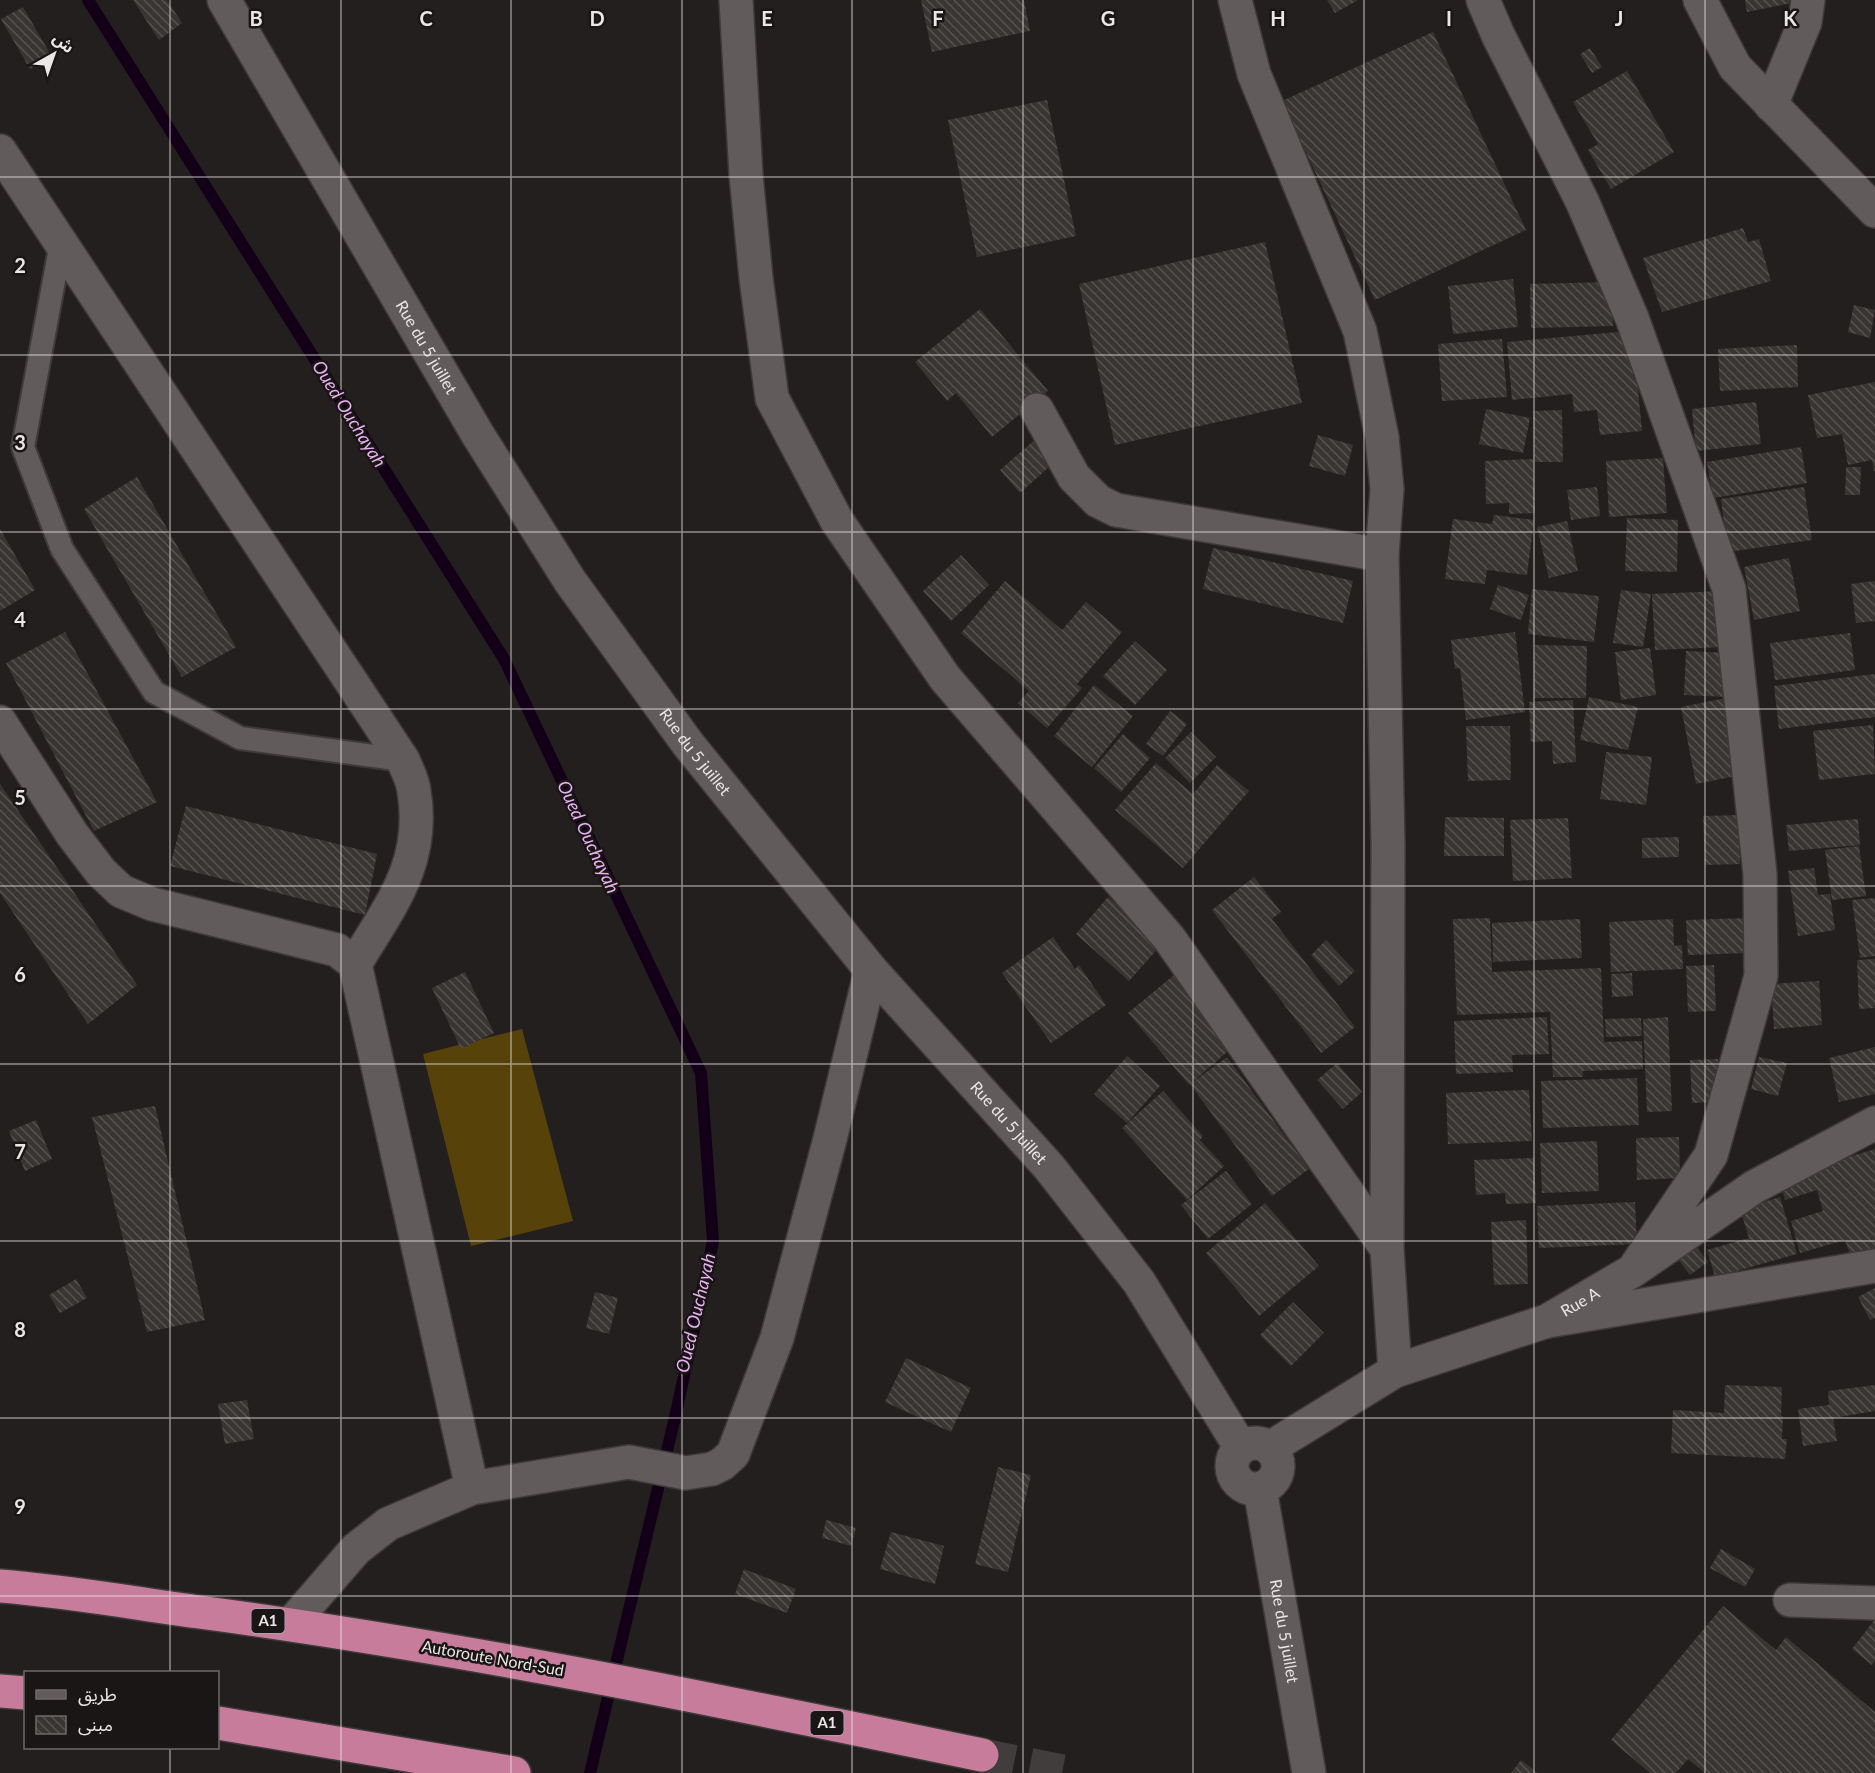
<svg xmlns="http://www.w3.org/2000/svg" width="1875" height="1773" viewBox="0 0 1875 1773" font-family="Lato,'Noto Sans Arabic',sans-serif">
<defs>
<pattern id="building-back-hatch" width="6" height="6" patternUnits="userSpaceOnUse" patternTransform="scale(1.5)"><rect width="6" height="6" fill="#393532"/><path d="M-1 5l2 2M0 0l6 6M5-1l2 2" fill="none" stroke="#565250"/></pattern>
</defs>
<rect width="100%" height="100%" fill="#241f1f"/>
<polygon fill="#57430a" points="522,1029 573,1221 471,1246 423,1054"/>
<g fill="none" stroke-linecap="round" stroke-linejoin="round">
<polyline stroke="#130018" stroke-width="12" points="88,0 504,659 701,1073 713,1241 676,1413 590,1773"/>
</g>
<g fill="url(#building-back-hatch)">
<polygon points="133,0 167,0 182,23 159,40"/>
<polygon points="921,0 1024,0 1030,31 932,52"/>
<polygon points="1327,0 1358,0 1335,13"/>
<polygon points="1745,0 1801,0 1801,1 1747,12"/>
<polygon points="23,7 52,57 30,69 1,19"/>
<polygon points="1433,32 1526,230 1375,300 1282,101"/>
<polygon points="1590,48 1602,67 1592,73 1580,54"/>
<polygon points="1627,71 1674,152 1611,189 1588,150 1598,144 1573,102"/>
<polygon points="1047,100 1076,236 977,257 948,120"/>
<polygon points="1743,228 1748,242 1759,239 1771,281 1662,312 1643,258"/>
<polygon points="1265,242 1302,403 1115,445 1079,284"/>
<polygon points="1513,279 1518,327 1453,334 1448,286"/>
<polygon points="1612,282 1613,326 1531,328 1530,284"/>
<polygon points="1854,305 1875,310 1870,338 1848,332"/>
<polygon points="980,309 1048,391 992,437 956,393 947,401 915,362"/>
<polygon points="1629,331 1634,379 1637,379 1642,431 1600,435 1597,410 1574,412 1572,394 1512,400 1507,342"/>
<polygon points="1502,339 1507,397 1442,401 1438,344"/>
<polygon points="1797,345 1798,387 1720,391 1718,349"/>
<polygon points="1875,382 1875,471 1874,471 1872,460 1848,465 1842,434 1817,438 1808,395"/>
<polygon points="1756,402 1761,444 1696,451 1692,409"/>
<polygon points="1486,409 1530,418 1523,453 1479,444"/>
<polygon points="1562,410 1563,462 1535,462 1533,411"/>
<polygon points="1318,435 1353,445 1345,476 1309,466"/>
<polygon points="1038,437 1058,459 1020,493 1000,470"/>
<polygon points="1801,447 1807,483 1713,498 1707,462"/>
<polygon points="1663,458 1667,513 1609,517 1606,461"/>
<polygon points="1533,459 1535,513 1509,514 1509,503 1486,504 1485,461"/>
<polygon points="1846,467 1861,467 1860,495 1845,495"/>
<polygon points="137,477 236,647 182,677 84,509"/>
<polygon points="1597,487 1600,516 1571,520 1567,490"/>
<polygon points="1804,487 1812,540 1728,552 1721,499"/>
<polygon points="1494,515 1534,520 1527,575 1487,570 1485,584 1445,579 1453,519 1492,524"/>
<polygon points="1627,518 1678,520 1677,572 1625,571"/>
<polygon points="1567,521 1578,571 1549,578 1537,527"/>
<polygon points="0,529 35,590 0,611"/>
<polygon points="1213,548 1353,581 1343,623 1203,589"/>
<polygon points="961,555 989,585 951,621 923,591"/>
<polygon points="1789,558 1800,611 1754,620 1744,567"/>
<polygon points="1005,581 1062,630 1086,602 1122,632 1077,684 1082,688 1047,728 1018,703 1029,691 961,633"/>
<polygon points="1875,581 1875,621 1856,623 1851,584"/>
<polygon points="1498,585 1529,595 1521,620 1490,609"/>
<polygon points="1532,589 1599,596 1594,642 1528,634"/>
<polygon points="1621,590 1651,594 1643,647 1613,643"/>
<polygon points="1722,591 1725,647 1655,650 1652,594"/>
<polygon points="65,632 157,802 94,831 6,663"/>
<polygon points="1515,632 1525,712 1466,720 1460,668 1455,669 1451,640"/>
<polygon points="1850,633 1855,670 1775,680 1770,643"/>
<polygon points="1135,641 1167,670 1135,705 1103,676"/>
<polygon points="1535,645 1587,646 1586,698 1534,698"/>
<polygon points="1650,648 1656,695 1621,700 1615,652"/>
<polygon points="1686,651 1729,653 1728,697 1684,695"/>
<polygon points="1875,674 1875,717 1779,729 1774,686"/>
<polygon points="1094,685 1133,716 1092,767 1054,736"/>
<polygon points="1589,697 1638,707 1628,750 1580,740"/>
<polygon points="1726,698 1741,775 1696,784 1681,707"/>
<polygon points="1573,700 1576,762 1553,764 1552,741 1531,742 1529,702"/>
<polygon points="1170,711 1187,724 1163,756 1146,744"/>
<polygon points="1873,725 1875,774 1819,780 1813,731"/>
<polygon points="1466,726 1510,726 1511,780 1468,781"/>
<polygon points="1191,732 1216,757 1190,783 1165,758"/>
<polygon points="1123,734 1150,758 1121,792 1094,768"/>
<polygon points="1606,752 1652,757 1646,805 1600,799"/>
<polygon points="1156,763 1193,794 1217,765 1249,791 1183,868 1115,810"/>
<polygon points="0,784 137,985 88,1024 0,893"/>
<polygon points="186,806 377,854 365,915 170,866"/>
<polygon points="1738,815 1740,864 1705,865 1703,816"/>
<polygon points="1445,817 1504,818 1504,856 1444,856"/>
<polygon points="1568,818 1572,878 1513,881 1510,820"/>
<polygon points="1858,819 1860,845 1789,851 1786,825"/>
<polygon points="1679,837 1679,857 1642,858 1642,838"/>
<polygon points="1859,846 1866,896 1832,900 1825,850"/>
<polygon points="1814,868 1818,895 1830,894 1835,930 1798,936 1788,871"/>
<polygon points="1254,877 1281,912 1272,919 1355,1027 1321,1053 1212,910"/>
<polygon points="1108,897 1162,944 1129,981 1076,934"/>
<polygon points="1875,898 1875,956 1860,958 1852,900"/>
<polygon points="1490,918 1492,972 1601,968 1604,1042 1642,1041 1643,1069 1583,1071 1583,1077 1553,1077 1550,1012 1457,1015 1453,919"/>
<polygon points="1748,918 1749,953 1688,955 1686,920"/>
<polygon points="1580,919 1582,958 1493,962 1492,923"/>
<polygon points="1673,919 1674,946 1682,945 1683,969 1611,972 1609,922"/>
<polygon points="1053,937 1075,969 1079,965 1106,1005 1051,1043 1002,973"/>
<polygon points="1326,940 1355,971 1339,986 1311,955"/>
<polygon points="1875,959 1875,1008 1859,1009 1857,960"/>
<polygon points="1714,965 1716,1011 1688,1012 1686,966"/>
<polygon points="465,972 494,1033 461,1049 432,988"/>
<polygon points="1632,973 1633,996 1612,997 1611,974"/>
<polygon points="1174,975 1234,1046 1189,1085 1128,1013"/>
<polygon points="1819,981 1822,1025 1774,1029 1771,984"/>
<polygon points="1547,1017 1549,1054 1512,1055 1513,1072 1456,1074 1454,1021"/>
<polygon points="1668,1017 1672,1111 1647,1112 1643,1019"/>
<polygon points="1641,1018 1642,1036 1606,1037 1605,1019"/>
<polygon points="1875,1047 1875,1094 1839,1102 1829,1058"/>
<polygon points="1127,1056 1160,1086 1127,1123 1094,1094"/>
<polygon points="1227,1057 1309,1169 1272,1196 1190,1084"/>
<polygon points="1759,1057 1787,1063 1778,1096 1751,1089"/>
<polygon points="1718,1059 1720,1102 1692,1103 1690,1060"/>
<polygon points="1337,1063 1362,1092 1343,1109 1317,1080"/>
<polygon points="1637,1078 1639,1125 1543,1128 1541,1081"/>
<polygon points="1529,1090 1532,1141 1448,1144 1446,1093"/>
<polygon points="1163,1091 1203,1136 1200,1140 1224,1166 1187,1200 1122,1128"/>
<polygon points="155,1106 205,1320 147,1332 92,1117"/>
<polygon points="36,1120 52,1159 25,1171 9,1131"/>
<polygon points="1679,1137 1680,1178 1637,1180 1636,1138"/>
<polygon points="1597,1141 1599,1191 1542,1193 1540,1143"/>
<polygon points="1875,1149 1875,1253 1852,1260 1845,1240 1800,1253 1791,1221 1823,1211 1817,1190 1785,1200 1779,1178"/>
<polygon points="1534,1158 1536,1203 1506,1204 1505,1193 1476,1195 1474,1160"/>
<polygon points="1226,1171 1252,1204 1208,1239 1181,1205"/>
<polygon points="1780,1197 1797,1254 1715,1277 1707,1250 1749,1238 1740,1209"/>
<polygon points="1635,1202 1637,1244 1539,1248 1537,1206"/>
<polygon points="1265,1203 1319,1266 1259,1316 1206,1253"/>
<polygon points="1526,1220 1528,1284 1494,1285 1491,1222"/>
<polygon points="1693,1242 1708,1262 1690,1275 1675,1255"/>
<polygon points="76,1279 87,1298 60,1313 49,1295"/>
<polygon points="1875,1288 1875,1318 1870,1320 1858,1297"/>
<polygon points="595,1292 618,1298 609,1334 586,1328"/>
<polygon points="1293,1302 1324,1333 1291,1366 1260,1335"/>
<polygon points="906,1358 971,1388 951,1432 885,1402"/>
<polygon points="1725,1385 1782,1387 1781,1416 1783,1416 1782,1439 1787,1439 1785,1459 1671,1453 1673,1410 1724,1413"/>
<polygon points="1875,1385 1875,1411 1833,1418 1837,1441 1803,1446 1798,1409 1829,1405 1828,1391"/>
<polygon points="247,1400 254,1439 225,1444 218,1404"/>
<polygon points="998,1467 1031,1475 1008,1572 975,1564"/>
<polygon points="826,1520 856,1528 851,1546 822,1538"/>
<polygon points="891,1532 944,1546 935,1584 880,1569"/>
<polygon points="1721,1549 1755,1569 1745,1587 1710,1568"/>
<polygon points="744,1569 796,1589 787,1613 735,1594"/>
<polygon points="1723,1606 1776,1650 1786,1637 1875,1712 1875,1773 1705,1773 1688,1759 1676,1773 1650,1773 1611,1740"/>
<polygon points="1875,1619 1875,1661 1872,1665 1852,1649"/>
<polygon points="1521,1760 1538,1773 1511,1773"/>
</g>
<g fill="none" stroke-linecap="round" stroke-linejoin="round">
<polyline stroke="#423d3d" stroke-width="33" stroke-dasharray="33 16" stroke-linecap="butt" points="982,1755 1073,1773"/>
<g stroke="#3e3a3a" stroke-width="26">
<polyline id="lane" points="61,243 23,447 62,549 154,692 240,738 403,760"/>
</g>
<g stroke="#3e3a3a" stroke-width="36">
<g id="street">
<polyline points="736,0 746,175 756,278 772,398 837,521 945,678 1169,938 1387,1249 1395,1371"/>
<polyline points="1235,0 1254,74 1360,331 1382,437 1387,489 1382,555 1388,845 1387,1249"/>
<polyline points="1483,0 1498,35 1582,201 1632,318 1729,589 1760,874 1761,976 1711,1155 1634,1269"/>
<polyline points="1700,0 1735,67 1875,211"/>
<polyline points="1771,105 1805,22 1808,0"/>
<path d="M0,151l403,609c4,10 10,20 11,31 12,72 -24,115 -59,173"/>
<polyline points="1037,410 1074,477 1098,501 1116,510 1382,555"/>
<polyline points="0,722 72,834 101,872 121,891 152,904 337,950 355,964 472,1488"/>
<polyline points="1548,1321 1875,1266"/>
<polyline points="1790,1600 1875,1603"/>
</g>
</g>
<g stroke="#3e3a3a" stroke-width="36">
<g id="secondary">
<path id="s1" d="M224,0l254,435 92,146 118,163 183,226 178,197 90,115 102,166"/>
<circle cx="1255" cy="1466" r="23"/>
<path id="s2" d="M1270,1448l125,-77 152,-50 87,-51 120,-83 121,-64"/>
<path id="s3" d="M1260,1489l49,284"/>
<polyline points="291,1624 356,1549 388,1524 472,1488 629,1462 686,1473 712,1469 722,1464 733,1454 777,1338 830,1139 871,970"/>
</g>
</g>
<g stroke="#3e3a3a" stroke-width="36">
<g id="highway">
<path d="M0,1586c65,5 133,17 199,26 263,35 523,89 783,143"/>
<polyline points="0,1691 26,1693"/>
<polyline points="218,1723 514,1773"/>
</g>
</g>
<use href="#lane" stroke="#615c5b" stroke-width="22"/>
<use href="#street" stroke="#615c5b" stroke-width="33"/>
<use href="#secondary" stroke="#615c5b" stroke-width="33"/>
<use href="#highway" stroke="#c77c9b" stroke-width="33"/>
</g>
<path fill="none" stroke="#ebe7e7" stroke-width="1.5" stroke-opacity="0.55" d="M170,0v1672M341,0v1773M511,0v1773M682,0v1773M852,0v1773M1023,0v1773M1193,0v1773M1364,0v1773M1534,0v1773M1705,0v1773M0,177h1875M0,355h1875M0,532h1875M0,709h1875M0,886h1875M0,1064h1875M0,1241h1875M0,1418h1875M0,1596h1875M170,1748v25"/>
<g text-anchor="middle" stroke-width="5" stroke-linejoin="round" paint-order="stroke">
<g fill="#1a1616" stroke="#aca8a8" stroke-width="1.5">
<rect x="251.5" y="1609" width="33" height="24" rx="4.5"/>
<rect x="810.5" y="1711" width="33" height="24" rx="4.5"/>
</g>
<g font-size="15" font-weight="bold" fill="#ebe7e7">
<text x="268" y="1626">A1</text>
<text x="827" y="1728">A1</text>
</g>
<g font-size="16" fill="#ebe7e7" stroke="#1a1616">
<text dy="6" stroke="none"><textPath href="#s1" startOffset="402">Rue du 5 juillet</textPath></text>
<text dy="6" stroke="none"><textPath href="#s1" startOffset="888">Rue du 5 juillet</textPath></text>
<text dy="6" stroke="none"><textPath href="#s1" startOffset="1374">Rue du 5 juillet</textPath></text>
<text dy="6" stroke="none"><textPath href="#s2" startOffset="345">Rue A</textPath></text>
<text dy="6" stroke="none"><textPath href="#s3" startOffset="144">Rue du 5 juillet</textPath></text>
<text transform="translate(493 1658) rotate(10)" y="6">Autoroute Nord-Sud</text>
</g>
<g font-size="18" font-style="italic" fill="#e9b1f2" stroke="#1a1616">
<text transform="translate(349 414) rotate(58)" y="6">Oued Ouchayah</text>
<text transform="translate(588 837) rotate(65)" y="6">Oued Ouchayah</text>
<text transform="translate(696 1313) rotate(-77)" y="6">Oued Ouchayah</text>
</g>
</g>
<g font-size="20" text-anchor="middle" font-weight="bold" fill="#ebe7e7" stroke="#1a1616" stroke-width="5" stroke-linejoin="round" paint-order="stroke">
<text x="256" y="26">B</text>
<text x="426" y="26">C</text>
<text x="597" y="26">D</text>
<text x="767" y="26">E</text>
<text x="938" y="26">F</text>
<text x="1108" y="26">G</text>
<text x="1278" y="26">H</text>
<text x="1449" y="26">I</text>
<text x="1619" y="26">J</text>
<text x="1790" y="26">K</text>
<text x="20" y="273">2</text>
<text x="20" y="450">3</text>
<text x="20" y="627">4</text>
<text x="20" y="805">5</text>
<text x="20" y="982">6</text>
<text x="20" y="1159">7</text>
<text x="20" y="1337">8</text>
<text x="20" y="1514">9</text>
</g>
<rect x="24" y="1671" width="195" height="78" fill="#1a1616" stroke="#6e6a6a" stroke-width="1.5"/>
<rect x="36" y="1690" width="30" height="9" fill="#615c5b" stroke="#6e6a6a" stroke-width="1.5"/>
<text x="78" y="1701" font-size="18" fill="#ebe7e7">طريق</text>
<rect x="36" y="1716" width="30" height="18" fill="url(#building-back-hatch)" stroke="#6e6a6a" stroke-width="1.5"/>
<text x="78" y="1731" font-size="18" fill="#ebe7e7">مبنى</text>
<g transform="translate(54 54) rotate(40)" stroke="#1a1616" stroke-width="4.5" paint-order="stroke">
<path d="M0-4.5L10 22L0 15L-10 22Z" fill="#ebe7e7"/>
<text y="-9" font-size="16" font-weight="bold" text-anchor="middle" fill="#ebe7e7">ش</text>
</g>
</svg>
